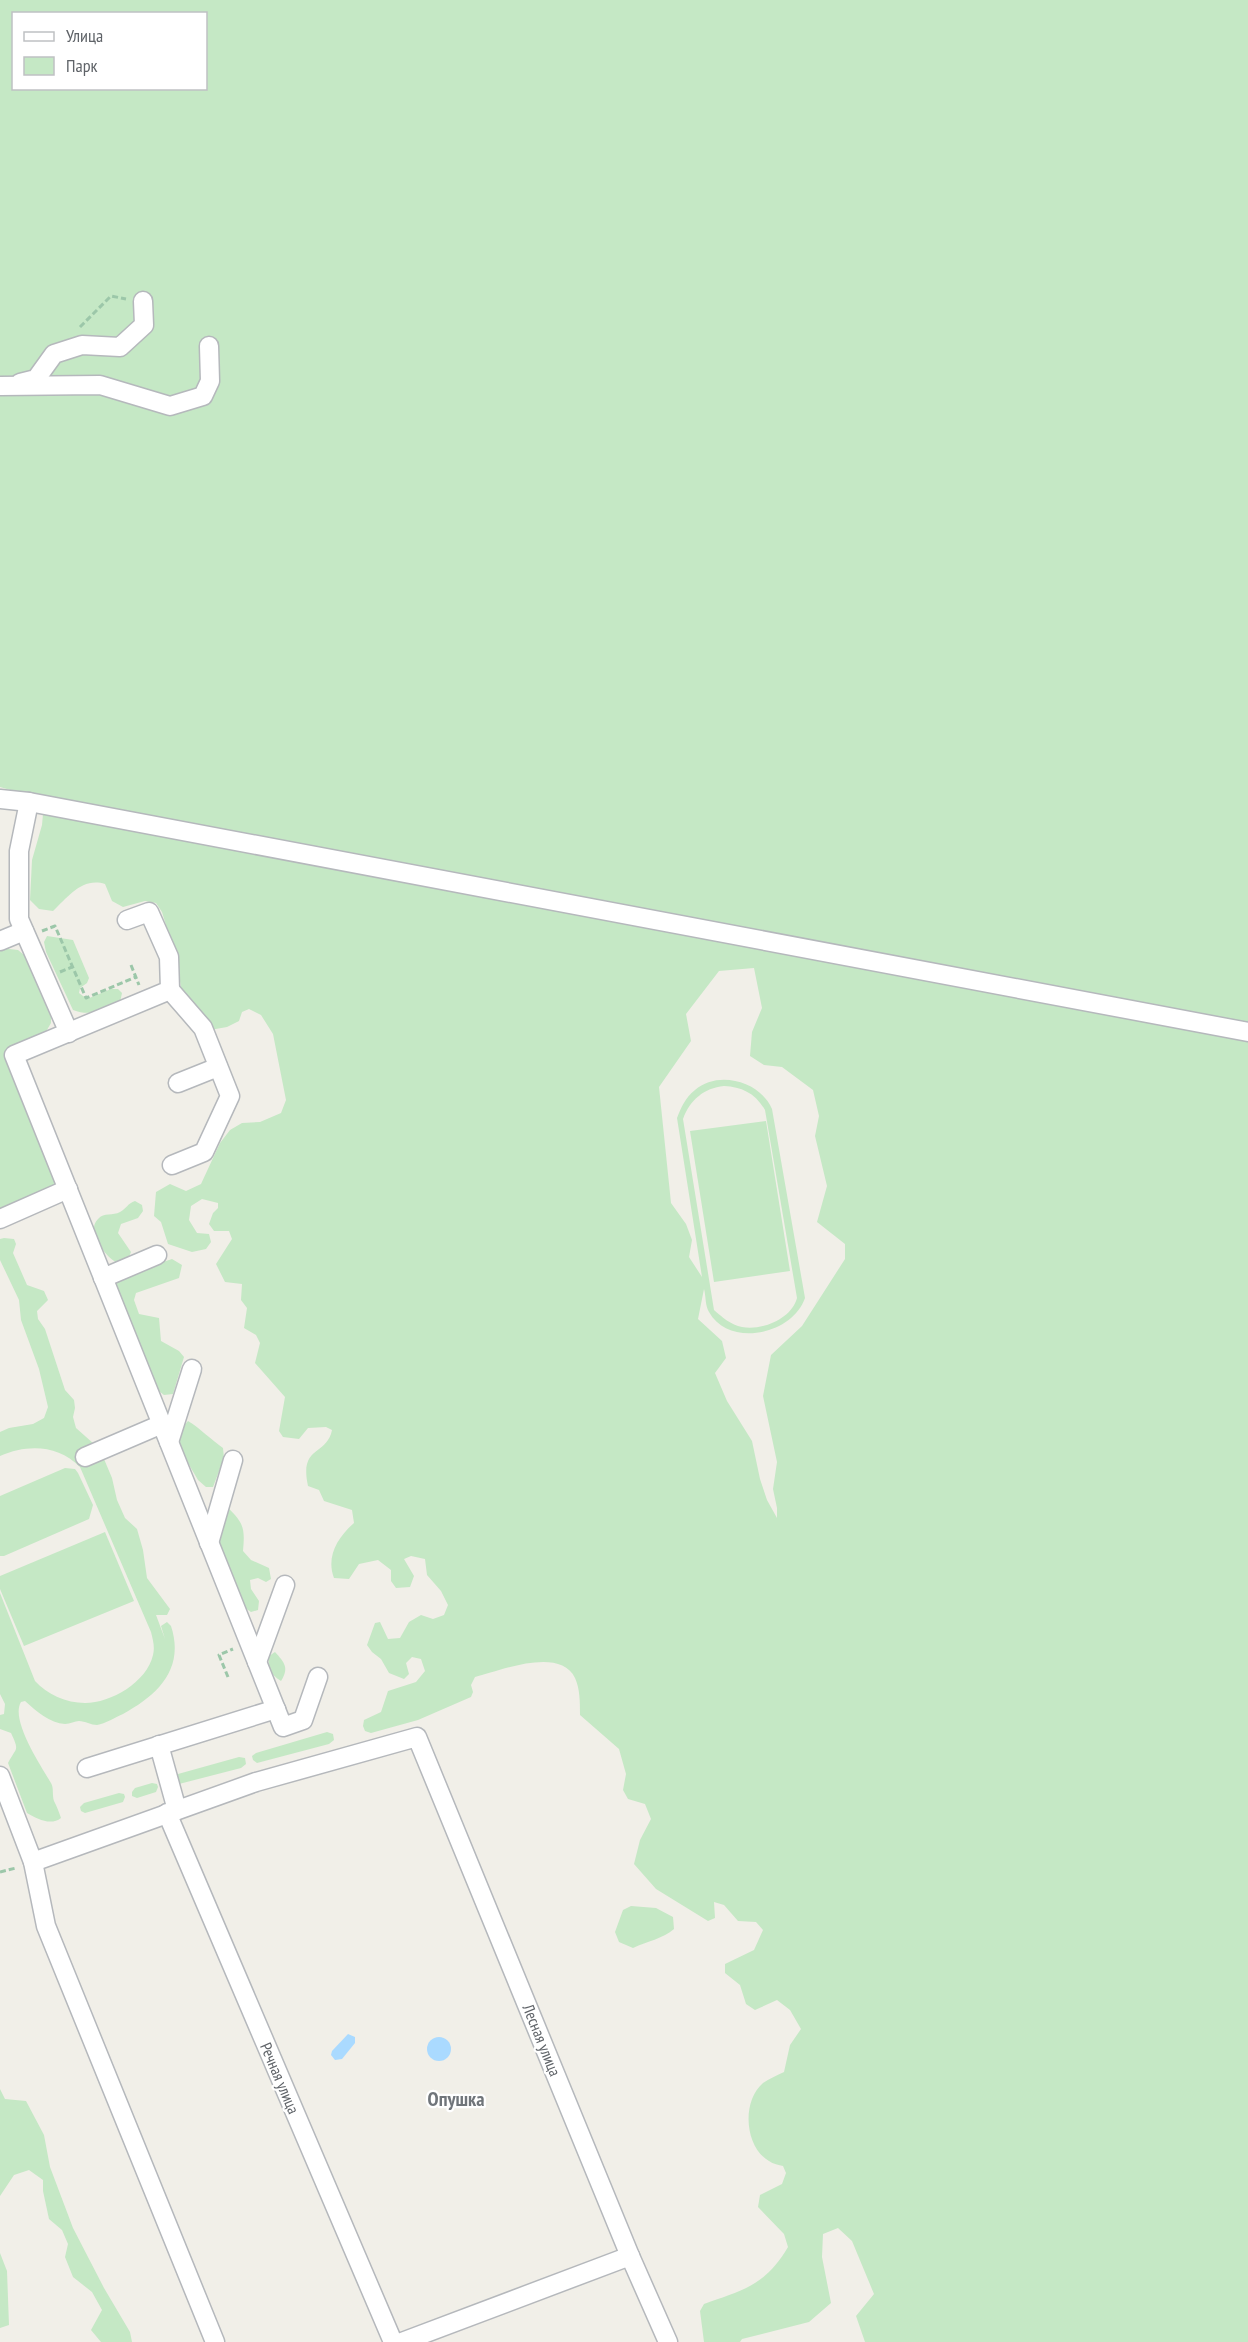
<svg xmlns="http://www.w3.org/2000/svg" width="1248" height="2342" viewBox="0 0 1248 2342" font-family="'PT Sans Narrow',sans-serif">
<rect width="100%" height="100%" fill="#f1efe8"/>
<g fill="#c5e8c5" fill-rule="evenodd">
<path d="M0,0h1248v2342h-383l-9,-26 18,-22 -22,-53 -14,-13 -15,6 -1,23 9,46 -22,19 -67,17 -2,3h-36l-4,-31 4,-7c39,-14 61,-18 84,-57l-4,-13 -26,-27 2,-12 22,-11 4,-11 -3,-7c-4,-1 -10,-2 -14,-5 -24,-14 -28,-59 -6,-78 6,-4 14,-8 21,-11l6,-27 11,-16 -11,-19 -13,-10 -22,10 -9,-6 -6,-19 -15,-12v-9l29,-14 9,-20 -7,-8 -18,-1 -14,-16 -10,-3 1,16 -7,3 -52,-32 -22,-25 6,-24 11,-21 -6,-15 -17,-5 -5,-9 3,-16 -7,-25 -39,-34c0,-13 0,-26 -5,-37 -15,-32 -76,-7 -100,-1l-4,8 2,7 -2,5 -53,23 -47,13 -6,-2 -2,-5 1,-6 17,-8 7,-21 28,-9 9,-11 -4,-12 -9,-2 -6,6 3,11 -5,5 -15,-6 -8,-14 -9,-7 -5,-7 8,-22 5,-1 8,17 12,-1 9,-16 12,-7 12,4 11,-4 4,-10 -7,-14 -14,-16 -2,-16 -14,-3 -7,3 10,17 -4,11 -14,1 -5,-7v-11l-13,-10 -19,4 -10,15 -15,-1c-8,-21 3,-40 20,-55l-2,-13 -28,-9 -5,-11 -11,-4c-9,-41 19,-30 24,-56l-6,-3 -18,1 -9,11 -16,-2 -4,-6 6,-34 -30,-34 5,-20 -4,-8 -12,-7 3,-20 -6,-8 1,-16 -17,-2 -9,-18 16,-25 -3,-8h-15l-5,-7 4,-11 5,-5v-5l-16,-4 -11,7 -2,14 8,13 12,1 2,8 -5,7 -14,3 -24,-8 -7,-22 -7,-6 2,-24 14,-8 16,7 15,-7 19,-41 10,-13 12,-7 18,-1 21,-9 5,-13 -13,-66 -12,-19 -12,-6 -7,3 -3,9 -12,6 -17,3 -28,-33 -4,-32 -16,-53 -6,-9 -11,-2 -22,6 -11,-6 -7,-17c-23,-7 -37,13 -52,27l-14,-2 -9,-9 2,-40 10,-35 2,-22 -6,-5 -38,-11zM14,14h192v74h-192zM754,968l8,40 -10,24 -2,24 14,9 18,2 31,23 6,26 -4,20 12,50 -10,36 28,22v15l-43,67 -31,29 -8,41 14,66 -4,27 4,19v10l-10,-18 -7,-21 -8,-38 -25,-40 -12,-28 11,-15 -4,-17 -24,-22 6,-30c2,7 1,17 5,23 20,36 83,23 96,-14l-33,-189c-12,-28 -54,-39 -77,-19 -10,8 -14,18 -18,28l25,159 -13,-20 3,-17 -6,-16 -15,-21 -12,-116 32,-46 -5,-27 33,-43zM724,1086c18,1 31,7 41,24l32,188c-5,20 -34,33 -55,29 -11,-2 -20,-10 -28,-17l-31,-191c7,-19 21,-31 41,-33z"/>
<path d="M47,936l26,4 16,38 -2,5 -7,5 -1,5 8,6 24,-10h7l4,4 -2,9c-17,8 -29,15 -47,8l-27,-58 -2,-10z"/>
<polygon points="0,948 18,950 24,955 51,1017 51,1023 44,1035 4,1052 55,1174 55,1182 52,1189 0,1213"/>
<polygon points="766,1121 790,1271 714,1282 690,1131"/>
<path d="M135,1201l7,4 1,6 -5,7 -17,6 -3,9 13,19 -3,7 -9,5c-13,-6 -34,-33 -21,-45 6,-7 15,-3 22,-7 6,-3 8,-9 15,-11z"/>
<path d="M4,1238l10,1 2,5 -3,9 14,32 17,6 4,9 -11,11 1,8 7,10 20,61 9,10 1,8 -2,9 3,11 18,16 10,15 8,19 5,22 8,18 12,11 6,21 4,28 23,31 -3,6h-11l9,24 -4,-13 6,-4 4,4c14,43 -13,69 -48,88 -7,3 -18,10 -26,11 -6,0 -12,-4 -18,-4 -4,0 -9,3 -14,3 -15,-1 -29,-13 -40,-23l-4,1c-11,18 20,64 30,81 3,5 1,12 3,18 3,6 5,11 7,17 -10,8 -24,1 -34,-5l-19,-50c8,-16 12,-11 3,-30l-11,-4v-14l4,-1 1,-10 -5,-10v-101l35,88c12,13 31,22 50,22 26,0 62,-21 68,-48 2,-8 0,-15 -2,-23l-71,-165c-22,-22 -52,-23 -80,-11v-24l9,-4 24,-4 11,-6 4,-11 -9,-38 -18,-49 -2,-20 -19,-40v-21z"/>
<polygon points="172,1259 182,1265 179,1278 136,1293 134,1300 139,1314 159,1318 161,1341 179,1351 184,1357 173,1394 164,1395 150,1384 113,1288 115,1281 121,1276"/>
<path d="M188,1421c13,8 22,18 35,27l1,10 -11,29h-7l-8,-7 -20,-34 3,-17z"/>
<polygon points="65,1468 75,1469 78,1473 93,1505 89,1519 4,1556 0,1556 0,1496"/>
<path d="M228,1508c16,15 17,21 15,43l8,9 18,8 2,11 -5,3 -8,-4 -8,2 1,9 8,12 -1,9 -7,2 -13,-9 -23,-58z"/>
<polygon points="105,1532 134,1601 24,1646 0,1589 0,1576"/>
<path d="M275,1652c10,11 14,16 6,29 -11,-7 -14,-13 -12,-25z"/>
<polygon points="327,1732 333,1734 334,1740 329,1744 257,1763 253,1760 252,1756 256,1753"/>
<polygon points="239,1757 245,1758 246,1764 241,1768 179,1784 175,1782 175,1777 178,1774"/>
<polygon points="152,1783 157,1784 158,1787 156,1792 137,1798 132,1796 132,1792 135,1788"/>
<polygon points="119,1793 124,1794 125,1797 123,1802 85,1813 81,1811 80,1807 84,1803"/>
<path d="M631,1906l25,2 17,9 1,12c-12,10 -26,12 -41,19l-14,-6 -4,-10 8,-22z"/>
<polygon points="0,2089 5,2099 26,2101 44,2135 50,2167 73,2228 104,2288 130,2332 132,2342 101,2342 91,2330 102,2310 92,2292 73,2277 65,2257 68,2244 62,2230 49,2219 43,2191 43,2180 29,2170 14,2175 0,2196"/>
<polygon points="0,2253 7,2271 9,2325 0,2328"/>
</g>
<g fill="#aadaff">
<polygon points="348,2034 355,2037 355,2043 342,2059 335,2060 331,2055 332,2051"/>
<circle cx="439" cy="2049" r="12"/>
</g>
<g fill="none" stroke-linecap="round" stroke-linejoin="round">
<g stroke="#b5b8bc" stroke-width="21">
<g id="minor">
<polyline points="20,383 36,379 54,354 82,345 120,347 144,325 143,301"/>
<polyline points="0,386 100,385 170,406 203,396 210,381 209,346"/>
<polyline points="0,799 29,802 1248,1032"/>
<polyline points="29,802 19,851 19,919 69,1033"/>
<polyline points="127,920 149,912 169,957 170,990 14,1055 283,1727 303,1720 318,1677"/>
<polyline points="0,941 24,931"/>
<polyline points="170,990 203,1028 230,1096 204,1152 172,1165"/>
<polyline points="178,1083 218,1067"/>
<polyline points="0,1219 68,1189"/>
<polyline points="103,1278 157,1255"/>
<polyline points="169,1442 192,1369"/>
<polyline points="85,1457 162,1424"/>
<polyline points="209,1543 233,1460"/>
<polyline points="257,1662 285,1585"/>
<polyline points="159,1745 177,1810"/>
<polyline points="87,1768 276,1709"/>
<polyline points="0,1776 33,1862 46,1926 215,2342"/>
<polyline points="167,1813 393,2342"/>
<polyline points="33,1862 256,1782 417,1737 630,2256 668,2342"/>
<polyline points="402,2342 630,2256"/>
</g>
</g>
<g stroke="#9cc7a9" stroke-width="3" stroke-dasharray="6 3" stroke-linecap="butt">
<polyline points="80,327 111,296 126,299"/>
<polyline points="42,931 55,926 86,998 136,977"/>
<polyline points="131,965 139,985"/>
<polyline points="60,972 72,967"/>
<polyline points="228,1677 219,1655 233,1649"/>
<polyline points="0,1872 16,1868"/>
</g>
<use href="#minor" stroke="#fff" stroke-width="18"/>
</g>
<g text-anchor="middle" stroke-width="4.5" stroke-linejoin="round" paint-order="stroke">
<g font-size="16" fill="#5f6368" stroke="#fff">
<text transform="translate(542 2040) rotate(68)" y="6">Лесная улица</text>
<text transform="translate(280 2078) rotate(67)" y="6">Речная улица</text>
</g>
<g font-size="20" font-weight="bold" fill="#70757a" stroke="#fff">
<text x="456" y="2106">Опушка</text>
</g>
</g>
<rect x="12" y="12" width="195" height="78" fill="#ffffff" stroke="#bfc1c3" stroke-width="1.5"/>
<rect x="24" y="32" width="30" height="9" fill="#ffffff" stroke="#bfc1c3" stroke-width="1.5"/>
<text x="66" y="42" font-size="18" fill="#5f6368">Улица</text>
<rect x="24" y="57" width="30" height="18" fill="#c5e8c5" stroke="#bfc1c3" stroke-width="1.5"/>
<text x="66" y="72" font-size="18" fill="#5f6368">Парк</text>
</svg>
